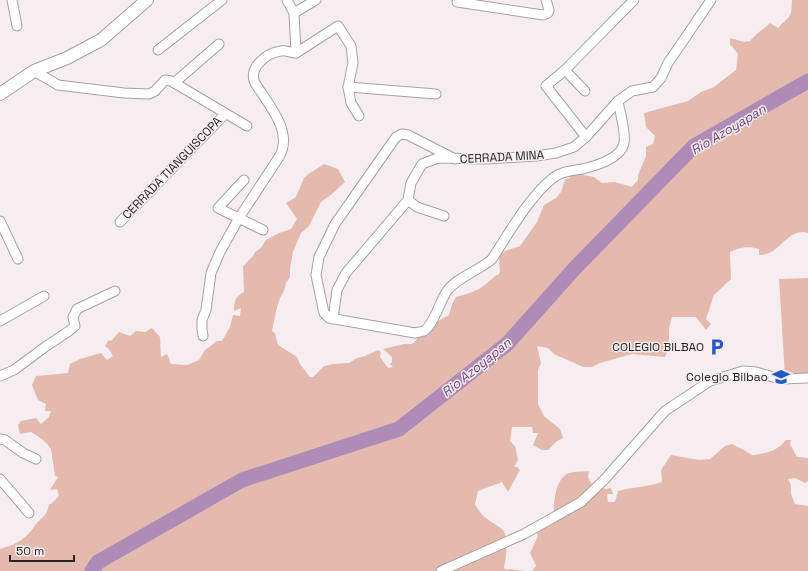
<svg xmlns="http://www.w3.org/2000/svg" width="808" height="571" viewBox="0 0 808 571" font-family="'Space Grotesk',sans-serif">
<rect width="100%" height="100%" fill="#f6edf0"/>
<g fill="#e4baae">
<path d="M792,0h16v233c-16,-6 -26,14 -39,20 -3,1 -7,2 -10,2v-6c-10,-3 -19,-2 -29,3l1,27 -17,16 -8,24 5,5 -5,6 -10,-13h-24l-3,11v20l-4,9 -33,-3 -32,9 -8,4h-9l-29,-13 -6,-6 -11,-2 4,17 -3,7v34l6,12 16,13 3,9 -6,3 -9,9h-6l-9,-5 5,-12h-5l-1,-6h-20l-2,14 5,5 3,14 -4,7h3l3,3 -12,22 -6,-10 -24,9 -3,13c5,10 11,15 20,20 2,2 6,4 8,6 6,8 3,28 1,38l3,2 3,-1 15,2h-525v-22c11,-3 23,-8 30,-17 2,-2 4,-5 6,-8 7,-8 11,-8 13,-20h2l8,-8 -2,-7 -7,1 8,-13 -3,-1 -4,-27 -3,-4 -6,-6 -11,-7 -11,2 -2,-9 3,-4 15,-3 5,6 8,-7 2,-6h-6l1,-7 -8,-4 -6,-15 4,-9 32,-3 2,-9 10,-5 21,-6 6,7 6,-4 -4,-7 -4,-3 3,-5 4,-1 7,-8 11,4 6,-5 9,1 7,-4 8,9 1,20 6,-3 4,10 16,1 12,-5 6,-10 12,-9h5l8,-14 3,-12 7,1 1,-8 -7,3c0,-10 1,-14 10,-19l-1,-26 10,-10 2,-4 6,-4 5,-8 13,-7 12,-4 6,-10 -11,-16 10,-6 8,-19 3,-3 17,-11 14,5 7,13 -13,12 -11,8 -12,24 -8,7 -8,19 -3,17v8l-4,6 -2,8 -4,7 -4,13 -4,20 3,2 3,12 19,12 3,7 10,13h3l11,-11 9,-2 16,-1 8,-5 8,-2 13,-6 3,2 -1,5 8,11 5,-1 -3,-3 2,-2v-5l-9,-8 21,-5h8l19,-19 18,-10 3,-11 4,-7c19,-5 26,-8 40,-22h2l2,-3 -1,-16 6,-5 15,-5 17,-24 7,-17 12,-7 5,-6 4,-12 4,-2 7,-7h5l3,4 10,2 8,6 13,-1 17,5 6,-7v-5l8,-19v-9l7,-3 2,-8 -9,-9 -2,-14 44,-12 13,-9 13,-5 22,-17 2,-16 -8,-10v-6l14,4 6,-1c6,-8 13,-11 20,-18l8,5c13,-14 13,-8 14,-28z"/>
<polygon points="808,278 808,375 785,376 779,279"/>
<path d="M786,440h5l-1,4 7,13 11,1v23l-3,2 -10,-5 -7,1 3,6v9l4,10 13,2v65h-276l4,-5 -6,-13 8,-17 -4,-10 20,-9c-1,-12 1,-37 13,-43 5,-3 16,-2 22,-3l-1,6 3,6 15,6 5,-1 2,6h-6l1,8h7l3,-11c15,-4 29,-4 44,-9l-1,-12 10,-15 28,5 11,-1 15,-13 7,-2 12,6 8,5c15,-2 24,-3 34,-15z"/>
</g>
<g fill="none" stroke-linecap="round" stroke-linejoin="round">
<polyline stroke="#af8cb7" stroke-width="15" points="92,571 98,562 242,480 399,429 507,344 575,268 694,146 808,81"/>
<g stroke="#a8a0a2" stroke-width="11">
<g id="street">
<polyline points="12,0 17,26"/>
<polyline points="287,0 294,13 296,53 338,26 351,46 353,63 348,87 351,103 359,116"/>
<polyline points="457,2 543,15 548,13 549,10 546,0"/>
<polyline points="294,13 316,0"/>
<polyline points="158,50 222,0"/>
<polyline points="565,70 546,86 586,137"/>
<polyline points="34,71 58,85 124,93 149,94 155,91 165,80 171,81 247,126"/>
<polyline points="174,83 219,44"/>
<polyline points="348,87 436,94"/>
<polyline points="585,91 565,70 634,0"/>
<path d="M455,159l-47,-24 -6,-1 -6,3 -61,87 -16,33 -3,18 8,38 5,5 86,15c3,-1 6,-1 9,-2 10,-7 16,-30 23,-40 10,-14 32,-20 45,-32 17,-26 37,-62 61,-81 8,-7 19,-7 29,-9 13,-3 39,-10 42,-26 2,-13 -4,-29 -6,-42"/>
<polyline points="244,180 218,208 263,230"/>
<polyline points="444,216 417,207 408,200 411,183 422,164 438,158 486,159 536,156 556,153 574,147 586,137 618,101 632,91 653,87 661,78 668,63 711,0"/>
<polyline points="0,221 18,259"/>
<polyline points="120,222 225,114"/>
<polyline points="333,319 337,290 346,273 408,200"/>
<polyline points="0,321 44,296"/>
<path d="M203,336l-1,-7v-9l4,-10 5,-37 9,-21 19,-34 40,-61c15,-25 -11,-53 -24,-74 -7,-15 11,-30 26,-32 5,-1 10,2 15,2"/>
<polyline points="0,376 14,370 45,347 69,331 75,326 73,317 77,309 115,291"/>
<polyline points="0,439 5,440 23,453 36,459"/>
<polyline points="0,479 29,513"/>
<polyline points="441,571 524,534 581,502 604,480 665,411 710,381 743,371 756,372 780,379 808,378"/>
</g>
</g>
<g stroke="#a8a0a2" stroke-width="14">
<polyline id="secondary" points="0,94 34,71 67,58 101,40 147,0"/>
</g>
<use href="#street" stroke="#fff" stroke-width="9"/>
<use href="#secondary" stroke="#fff" stroke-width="12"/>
</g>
<defs>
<g id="parking-bare" transform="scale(1.38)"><path d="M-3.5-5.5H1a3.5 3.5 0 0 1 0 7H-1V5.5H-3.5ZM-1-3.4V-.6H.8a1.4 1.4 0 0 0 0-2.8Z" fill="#225ac6" stroke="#f6edf0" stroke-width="2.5" paint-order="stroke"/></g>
<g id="school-bare" transform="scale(1.38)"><path d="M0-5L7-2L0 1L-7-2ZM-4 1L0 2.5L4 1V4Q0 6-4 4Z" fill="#225ac6" stroke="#f6edf0" stroke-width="2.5" paint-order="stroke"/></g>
</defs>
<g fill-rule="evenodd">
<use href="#parking-bare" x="717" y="347"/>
<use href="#school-bare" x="781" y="377"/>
</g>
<g text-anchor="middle" stroke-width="3" stroke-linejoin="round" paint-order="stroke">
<g font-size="12" fill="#292526" stroke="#f6edf0">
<text transform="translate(502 157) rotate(-3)" y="4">CERRADA MINA</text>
<text transform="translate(172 168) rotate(-46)" y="4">CERRADA TIANGUISCOPA</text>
</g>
<g font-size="12" fill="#292526" stroke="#f6edf0" text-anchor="end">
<text x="704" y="351">COLEGIO BILBAO</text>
<text x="768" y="381">Colegio Bilbao</text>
</g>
<g font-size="13" font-style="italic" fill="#6c3f77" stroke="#f6edf0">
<text transform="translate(728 129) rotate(-31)" y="5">Rio Azoyapan</text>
<text transform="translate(476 367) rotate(-39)" y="5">Rio Azoyapan</text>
</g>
</g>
<path d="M10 555v6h64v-6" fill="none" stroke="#292526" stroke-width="2"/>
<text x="16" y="555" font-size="12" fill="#292526" stroke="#f6edf0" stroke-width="3" paint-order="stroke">50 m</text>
</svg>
